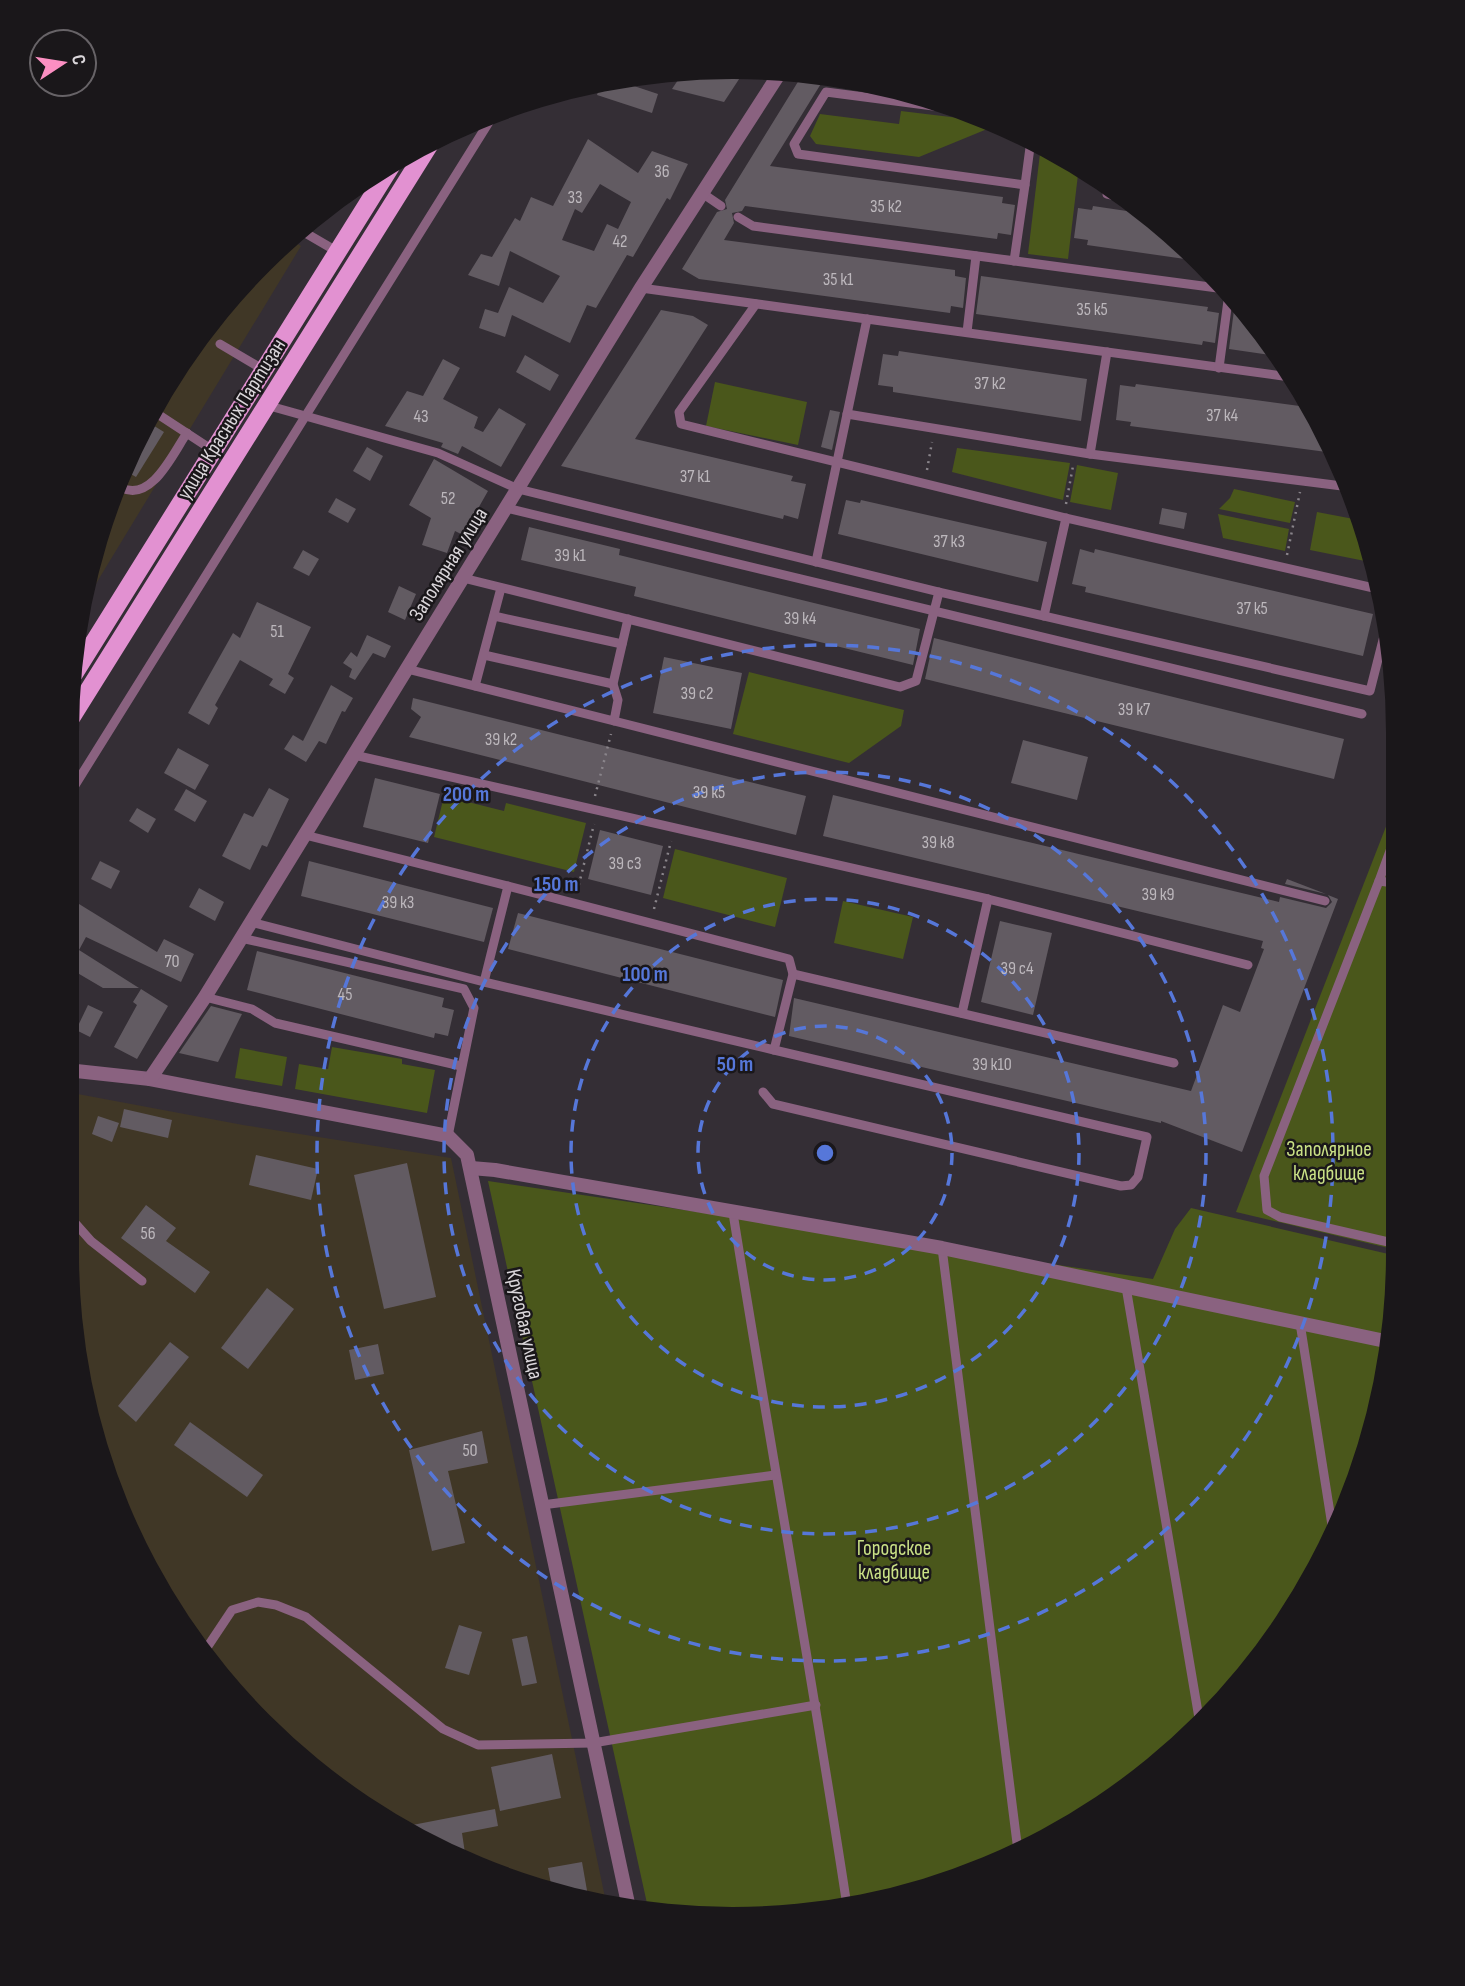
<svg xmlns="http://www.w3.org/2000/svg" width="1465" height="1986" viewBox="0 0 1465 1986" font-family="'Sofia Sans Condensed',sans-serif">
<rect width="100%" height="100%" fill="#342e35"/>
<g fill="#403726">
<polygon points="293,241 301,246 83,605 89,561 179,363"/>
<polygon points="67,1092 243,1125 451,1158 607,1907 438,1851 294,1754 179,1623 89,1426 67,1254"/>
</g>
<g fill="#4a571b">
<polygon points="901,111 992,122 997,125 919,157 816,144 810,136 820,114 899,124"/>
<polygon points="1041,145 1079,166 1068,259 1028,254"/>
<polygon points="715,382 807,402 798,445 706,426"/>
<polygon points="957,448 1070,463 1063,500 952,472"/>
<polygon points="1077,465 1118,473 1111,510 1070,502"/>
<polygon points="1234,489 1295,502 1290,523 1219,509 1230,498"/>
<polygon points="1317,512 1359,520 1370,562 1310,550"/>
<polygon points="1218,514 1289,529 1285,551 1223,538"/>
<polygon points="749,672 904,710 901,726 849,763 733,734"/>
<polygon points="444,796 504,811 506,803 586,823 574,872 434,837"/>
<polygon points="1394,806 1397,1250 1236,1212"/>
<polygon points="675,849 787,878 775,927 663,898"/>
<polygon points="843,901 913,917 903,959 834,943"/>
<polygon points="332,1047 402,1059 402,1064 435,1070 427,1113 295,1089 299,1064 328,1069"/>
<polygon points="240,1048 287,1057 282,1086 235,1078"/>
<polygon points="488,1181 1153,1279 1175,1229 1191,1208 1397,1256 1397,1297 1376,1426 1330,1548 1233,1692 1138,1782 988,1869 819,1914 648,1908"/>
</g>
<g fill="#625b62" fill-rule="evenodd">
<polygon points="686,68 689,68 745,70 724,102 672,89"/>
<polygon points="804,72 827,74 770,166 1003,197 1002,203 1015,205 1011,235 998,233 997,239 745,206 742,211 732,213 734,223 724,240 955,270 955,276 966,278 963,308 951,306 950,313 699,279 682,269 717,212 727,209 725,200"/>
<polygon points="616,80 658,94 652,113 597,95 601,82"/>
<path d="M588,139l50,34 14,-22 36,13 -18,36 -3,-2 -34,59 -6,-2 -31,53 -9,-3 -17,38 -58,-28 -7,22 -26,-9 6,-19 13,4 11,-26 34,16 17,-27 -50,-25 -11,35 -31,-11 13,-21 11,3 23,-39 5,3 11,-24 22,9zM600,184l31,18 -13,27 -11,-5 -13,27 -32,-11 13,-31 7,4z"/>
<polygon points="1093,206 1147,214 1171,232 1199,261 1087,245 1088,240 1074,238 1078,208 1092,210"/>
<polygon points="981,276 1208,307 1207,311 1219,313 1215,343 1203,341 1202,345 976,314"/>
<polygon points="661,310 693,316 708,325 635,439 793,476 791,481 806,484 798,519 784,515 783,519 561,466"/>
<polygon points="1234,310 1247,312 1261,327 1277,356 1229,349"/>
<polygon points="899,351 1087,379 1081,421 893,392 893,387 878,385 883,354 898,356"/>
<polygon points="525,355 559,375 550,391 516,372"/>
<polygon points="443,359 460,368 443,399 478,417 474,428 483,432 499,408 526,424 501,467 462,446 458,454 441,447 443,443 385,426 407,391 423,396"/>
<polygon points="1136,384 1307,407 1334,453 1130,426 1131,422 1116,420 1120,385 1135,387"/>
<polygon points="830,410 840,412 832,450 821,447"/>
<polygon points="151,424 164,432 136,477 129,473"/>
<polygon points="367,447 383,456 370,481 353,471"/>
<polygon points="434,459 488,491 463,535 455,531 447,553 422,545 431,518 409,505"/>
<polygon points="336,498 356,509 348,523 328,512"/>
<polygon points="846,500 860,503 861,500 1047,542 1038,582 838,534"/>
<polygon points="1162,508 1187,513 1184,529 1159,524"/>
<polygon points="529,527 620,549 619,555 920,629 913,665 634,596 636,587 521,560"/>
<polygon points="1080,549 1094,553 1095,549 1373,614 1363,656 1085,592 1086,587 1072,584"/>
<polygon points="303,550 319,559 309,576 293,568"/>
<polygon points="399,586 416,594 405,620 388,612"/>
<polygon points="257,602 311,627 288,674 294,678 285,694 269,685 273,679 240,660 215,705 218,708 209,725 188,713 233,633 240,638"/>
<polygon points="367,635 391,646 385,658 373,653 355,680 349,677 352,669 343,663 351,652 357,657"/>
<polygon points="934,638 1344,739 1334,779 925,679"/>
<polygon points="664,657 742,673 731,729 653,713"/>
<polygon points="331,685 353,698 345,712 342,711 326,744 319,741 306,762 284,749 293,735 303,741"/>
<polygon points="413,698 806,796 796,835 409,737 421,717 411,709"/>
<polygon points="1023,740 1088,757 1077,800 1011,783"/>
<polygon points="178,748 209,765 195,790 164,773"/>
<polygon points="375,778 440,794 428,843 363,827"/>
<polygon points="269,788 289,799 267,847 262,845 250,870 222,856 244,813 253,817"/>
<polygon points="186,789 207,801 195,822 174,810"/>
<polygon points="833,795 1279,902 1280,897 1326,908 1332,902 1328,895 1338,899 1242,1152 1161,1121 1161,1123 789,1036 794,998 1191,1091 1223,1005 1240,1012 1264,949 1261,948 1263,941 823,836"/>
<polygon points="137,808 156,819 148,833 129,821"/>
<polygon points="600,830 663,846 651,895 588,879"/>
<polygon points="100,861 120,871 111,889 91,879"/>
<polygon points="309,861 493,908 484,942 301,896"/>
<polygon points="1287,879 1326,894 1285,884"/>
<polygon points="199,888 224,902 215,921 189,907"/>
<polygon points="66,896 157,952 164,939 194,954 181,982 86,937 79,950 139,988 103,988 69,968 66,973"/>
<polygon points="518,913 783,980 775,1017 508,949"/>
<polygon points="1000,921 1052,933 1033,1015 981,1002"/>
<polygon points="257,951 444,998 442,1007 454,1010 448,1036 435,1033 434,1038 247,990"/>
<polygon points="141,989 168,1006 137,1059 114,1047 137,1005 133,1002"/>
<polygon points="88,1005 103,1012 90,1037 76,1030"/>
<polygon points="211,1006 242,1014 218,1062 179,1053"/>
<polygon points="124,1109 172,1120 168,1138 120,1127"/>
<polygon points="98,1116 119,1123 112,1142 92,1134"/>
<polygon points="256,1155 318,1169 311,1200 249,1185"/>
<polygon points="407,1163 436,1297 384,1309 354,1175"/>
<polygon points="146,1205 176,1228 166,1241 210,1272 195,1293 121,1238"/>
<polygon points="267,1288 294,1309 248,1369 221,1348"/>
<polygon points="170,1342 189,1357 136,1422 118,1406"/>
<polygon points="378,1344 384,1374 355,1380 349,1350"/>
<polygon points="190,1422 263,1475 247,1497 174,1445"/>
<polygon points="482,1431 488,1463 448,1471 465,1543 432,1551 409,1450"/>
<polygon points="459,1625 482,1632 469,1675 445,1668"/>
<polygon points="527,1636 537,1683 522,1686 512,1639"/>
<polygon points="552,1754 561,1798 500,1811 491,1767"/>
<polygon points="495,1809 498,1826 462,1833 466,1860 438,1851 402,1827"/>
<polygon points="582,1862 589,1902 552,1890 548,1868"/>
</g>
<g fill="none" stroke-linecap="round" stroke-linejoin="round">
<g stroke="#89848a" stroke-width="2.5" stroke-dasharray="2 5" stroke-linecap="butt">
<polyline points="927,470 932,442"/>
<polyline points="1066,504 1073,466"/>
<polyline points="1287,555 1300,492"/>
<polyline points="595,796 611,734"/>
<polyline points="577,892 594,824"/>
<polyline points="654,909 671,841"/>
</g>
<g stroke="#8a6280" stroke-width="9">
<polyline points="964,110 826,92 794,144 798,154 1025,185 1031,140"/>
<polyline points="1107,185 1107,194 1125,198"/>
<polyline points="702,193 721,206"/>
<polyline points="738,217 753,226 1225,289"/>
<polyline points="302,231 338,252"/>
<polyline points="1014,261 1025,185"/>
<polyline points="641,288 1290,377"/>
<polyline points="756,304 679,412 681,424 1066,518 1378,589"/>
<polyline points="967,332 976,256"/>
<polyline points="220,344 264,370"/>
<polyline points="1219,368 1229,293"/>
<polyline points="266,405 438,453 518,489 939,592 1370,691 1387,624"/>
<polyline points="156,413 214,451"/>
<polyline points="847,414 1090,454 1350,487"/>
<polyline points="1090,454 1107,352"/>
<path d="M122,488c30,14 51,-35 65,-55"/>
<polyline points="506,508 1362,714"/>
<polyline points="816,562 867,319"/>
<polyline points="463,578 900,687 916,681 939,592"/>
<polyline points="494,616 622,644"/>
<polyline points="1044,616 1066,518"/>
<polyline points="484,655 613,684"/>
<polyline points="407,669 614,721 618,700 613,684 628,619"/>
<polyline points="475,686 501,588"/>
<polyline points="614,721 1325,901"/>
<polyline points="354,755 988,899 1248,965"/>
<polyline points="67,798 494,114"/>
<polyline points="1394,840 1379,881 1394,883"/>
<polyline points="1379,881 1264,1176 1267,1210 1280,1217 1397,1244"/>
<polyline points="251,922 484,982 508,886 305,835"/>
<polyline points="241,938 464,989 474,1008 448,1136"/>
<polyline points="793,974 1174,1063"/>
<polyline points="484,982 774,1050 793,974 789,959 508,886"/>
<polyline points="205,997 252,1009 275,1023 461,1066"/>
<polyline points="962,1013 988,899"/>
<polyline points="763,1092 773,1104 1121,1186 1131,1185 1138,1177 1147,1137 774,1050"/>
<path d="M733,1213c37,232 79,462 114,693"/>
<polyline points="67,1214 91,1241 142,1281"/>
<polyline points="942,1248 1018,1851"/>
<polyline points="1126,1287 1200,1724"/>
<polyline points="1300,1323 1334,1538"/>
<polyline points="542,1505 775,1475"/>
<polyline points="204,1652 232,1610 258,1602 276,1605 306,1617 443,1729 478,1745 593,1743 816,1705"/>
</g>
<g stroke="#8a6280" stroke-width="14">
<polyline points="67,1070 150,1079 448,1136 467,1155 629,1908"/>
<polyline points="150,1079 205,997 641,288 781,71"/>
<polyline points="471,1168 495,1170 942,1248 1390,1342"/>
</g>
<g stroke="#e291d1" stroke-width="18">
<polyline points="74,674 393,163"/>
<polyline points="68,723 433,139"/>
</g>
</g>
<g fill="none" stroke="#5677d9" stroke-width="3.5" stroke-dasharray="12 9">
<circle cx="825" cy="1153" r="127"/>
<circle cx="825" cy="1153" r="254"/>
<circle cx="825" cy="1153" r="381"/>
<circle cx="825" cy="1153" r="508"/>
</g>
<g text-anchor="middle" stroke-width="5" stroke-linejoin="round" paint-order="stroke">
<g font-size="18" fill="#bcb7bc">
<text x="662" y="177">36</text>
<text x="575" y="203">33</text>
<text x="886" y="212">35 к2</text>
<text x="620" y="247">42</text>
<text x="838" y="285">35 к1</text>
<text x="1092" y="315">35 к5</text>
<text x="990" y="389">37 к2</text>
<text x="1222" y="421">37 к4</text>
<text x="421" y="422">43</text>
<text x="695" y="482">37 к1</text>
<text x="448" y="504">52</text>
<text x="949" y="547">37 к3</text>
<text x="570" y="561">39 к1</text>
<text x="1252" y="614">37 к5</text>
<text x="800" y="624">39 к4</text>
<text x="277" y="637">51</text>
<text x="697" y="699">39 с2</text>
<text x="1134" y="715">39 к7</text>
<text x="501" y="745">39 к2</text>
<text x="709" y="798">39 к5</text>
<text x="938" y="848">39 к8</text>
<text x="625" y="869">39 с3</text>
<text x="1158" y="900">39 к9</text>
<text x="398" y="908">39 к3</text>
<text x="172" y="967">70</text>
<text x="1017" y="974">39 с4</text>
<text x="345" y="1000">45</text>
<text x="992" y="1070">39 к10</text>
<text x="148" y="1239">56</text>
<text x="470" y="1456">50</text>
</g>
<g font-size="21" fill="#dad6da" stroke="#1a171a">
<text transform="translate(231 419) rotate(-58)" y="7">улица Красных Партизан</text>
<text transform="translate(448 564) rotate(-58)" y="7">Заполярная улица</text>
<text transform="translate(525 1324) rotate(78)" y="7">Круговая улица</text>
</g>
<g font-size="21" fill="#cae186" stroke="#1a171a">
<text x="1329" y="1156">Заполярное<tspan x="1329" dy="24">кладбище</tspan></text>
<text x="894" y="1555">Городское<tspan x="894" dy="24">кладбище</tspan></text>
</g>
</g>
<path d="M0 0H1465V1986H0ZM732 79H733A653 653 0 0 1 1386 732V1254A653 653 0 0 1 733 1907H732A653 653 0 0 1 79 1254V732A653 653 0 0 1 732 79Z" fill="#1a171a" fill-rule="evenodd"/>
<circle cx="825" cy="1153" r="10" fill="#5677d9" stroke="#1a171a" stroke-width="3.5"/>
<g font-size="21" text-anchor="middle" font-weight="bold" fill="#5677d9" stroke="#1a171a" stroke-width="5" stroke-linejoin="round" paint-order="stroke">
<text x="466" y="801">200 m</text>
<text x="556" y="891">150 m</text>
<text x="645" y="981">100 m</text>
<text x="735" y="1071">50 m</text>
</g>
<g transform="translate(63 63) rotate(78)"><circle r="33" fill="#1a171a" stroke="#676367" stroke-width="2"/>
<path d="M0-5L12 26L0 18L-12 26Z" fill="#fc8fc2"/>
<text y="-10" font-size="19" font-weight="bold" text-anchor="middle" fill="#dad6da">С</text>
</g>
</svg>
